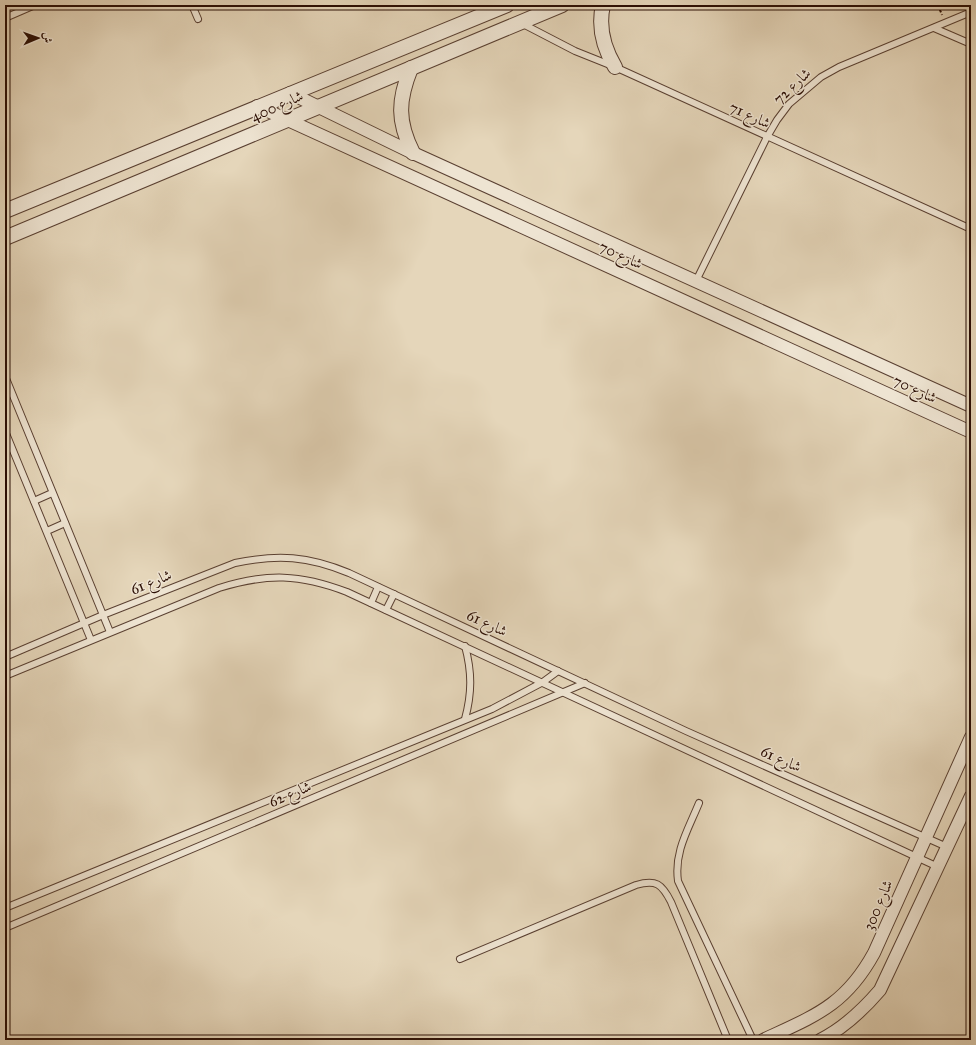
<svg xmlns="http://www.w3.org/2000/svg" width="976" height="1045" viewBox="0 0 976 1045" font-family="'IM FELL Great Primer',Amiri,serif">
<rect width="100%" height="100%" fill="#e5d6ba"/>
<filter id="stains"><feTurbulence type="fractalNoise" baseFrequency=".005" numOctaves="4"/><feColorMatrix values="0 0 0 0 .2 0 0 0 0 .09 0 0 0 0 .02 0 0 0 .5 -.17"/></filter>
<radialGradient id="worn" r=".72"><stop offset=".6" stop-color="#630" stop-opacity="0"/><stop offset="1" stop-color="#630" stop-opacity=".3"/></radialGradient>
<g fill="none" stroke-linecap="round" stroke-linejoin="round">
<g stroke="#5a4032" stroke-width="8">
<g id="service">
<polyline points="192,5 198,19"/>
<polyline points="5,18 35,5"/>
<polyline points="521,23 575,51 615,67 971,229"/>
<polyline points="934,28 971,44"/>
<polyline points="696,281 767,137 777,120 789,104 821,77 839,67 971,12"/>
<polyline points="5,376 110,632"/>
<polyline points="5,431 91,640"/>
<polyline points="34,501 52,493"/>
<polyline points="47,531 65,523"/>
<polyline points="371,603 378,587"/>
<polyline points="386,610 394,594"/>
<path d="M5,657l98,-42 132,-52c43,-9 73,-7 114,10l337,158 261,116"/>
<path d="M5,676l214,-88c48,-15 81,-14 128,4l591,275"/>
<path d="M465,719c7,-26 7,-47 0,-73"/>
<path d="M699,803c-11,27 -25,49 -21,78l75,159"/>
<polyline points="5,908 492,709 543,682 558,671"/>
<polyline points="5,928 585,683"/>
<path d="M460,959l176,-74c20,-6 26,-1 35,17l57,138"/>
</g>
</g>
<g stroke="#5a4032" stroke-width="14">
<g id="minor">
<polyline points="290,93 413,153 971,406"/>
<polyline points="257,106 971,432"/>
<path d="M763,1040c51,-24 82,-34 111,-87l97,-216"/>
<path d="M820,1040c24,-12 42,-29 60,-50l91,-194"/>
</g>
</g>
<g stroke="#5a4032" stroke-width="16">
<g id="tertiary">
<path d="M603,5c-5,22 0,42 12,62"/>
<path d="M411,68c-13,32 -14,53 2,85"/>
<polyline points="5,211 507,5"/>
<polyline points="5,238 562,5"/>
</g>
</g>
<polyline stroke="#2b0e04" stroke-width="2" stroke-dasharray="3 2" stroke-linecap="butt" points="938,5 942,15"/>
<use href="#service" stroke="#eee4d2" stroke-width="6"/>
<use href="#minor" stroke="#eee4d2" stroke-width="12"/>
<use href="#tertiary" stroke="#eee4d2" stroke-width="14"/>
</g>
<g text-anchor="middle" stroke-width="3" stroke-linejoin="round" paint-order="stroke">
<g font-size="15" fill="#2b0e04" stroke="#eee4d2">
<text transform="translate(792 86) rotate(-43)" y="5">شارع 72</text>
<text transform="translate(277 106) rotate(-24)" y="5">شارع 400</text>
<text transform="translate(750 115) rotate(25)" y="5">شارع 71</text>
<text transform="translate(621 255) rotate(25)" y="5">شارع 70</text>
<text transform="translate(915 389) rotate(25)" y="5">شارع 70</text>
<text transform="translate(151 582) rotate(-22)" y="5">شارع 61</text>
<text transform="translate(487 623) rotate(25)" y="5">شارع 61</text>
<text transform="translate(781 759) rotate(24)" y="5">شارع 61</text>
<text transform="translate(290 794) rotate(-23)" y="5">شارع 62</text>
<text transform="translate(878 905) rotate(-67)" y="5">شارع 300</text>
</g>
</g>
<rect width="976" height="1045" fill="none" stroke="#e5d6ba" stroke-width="20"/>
<rect x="6" y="6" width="964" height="1033" fill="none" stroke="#2b0e04" stroke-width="2"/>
<rect x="10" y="10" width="956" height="1025" fill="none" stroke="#2b0e04"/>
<g transform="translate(38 38) rotate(88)" stroke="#eee4d2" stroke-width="3" paint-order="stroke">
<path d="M0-3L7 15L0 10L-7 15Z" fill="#2b0e04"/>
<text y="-6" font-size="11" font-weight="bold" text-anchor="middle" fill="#2b0e04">ش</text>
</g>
<rect width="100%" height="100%" filter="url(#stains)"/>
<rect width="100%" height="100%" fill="url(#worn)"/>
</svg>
